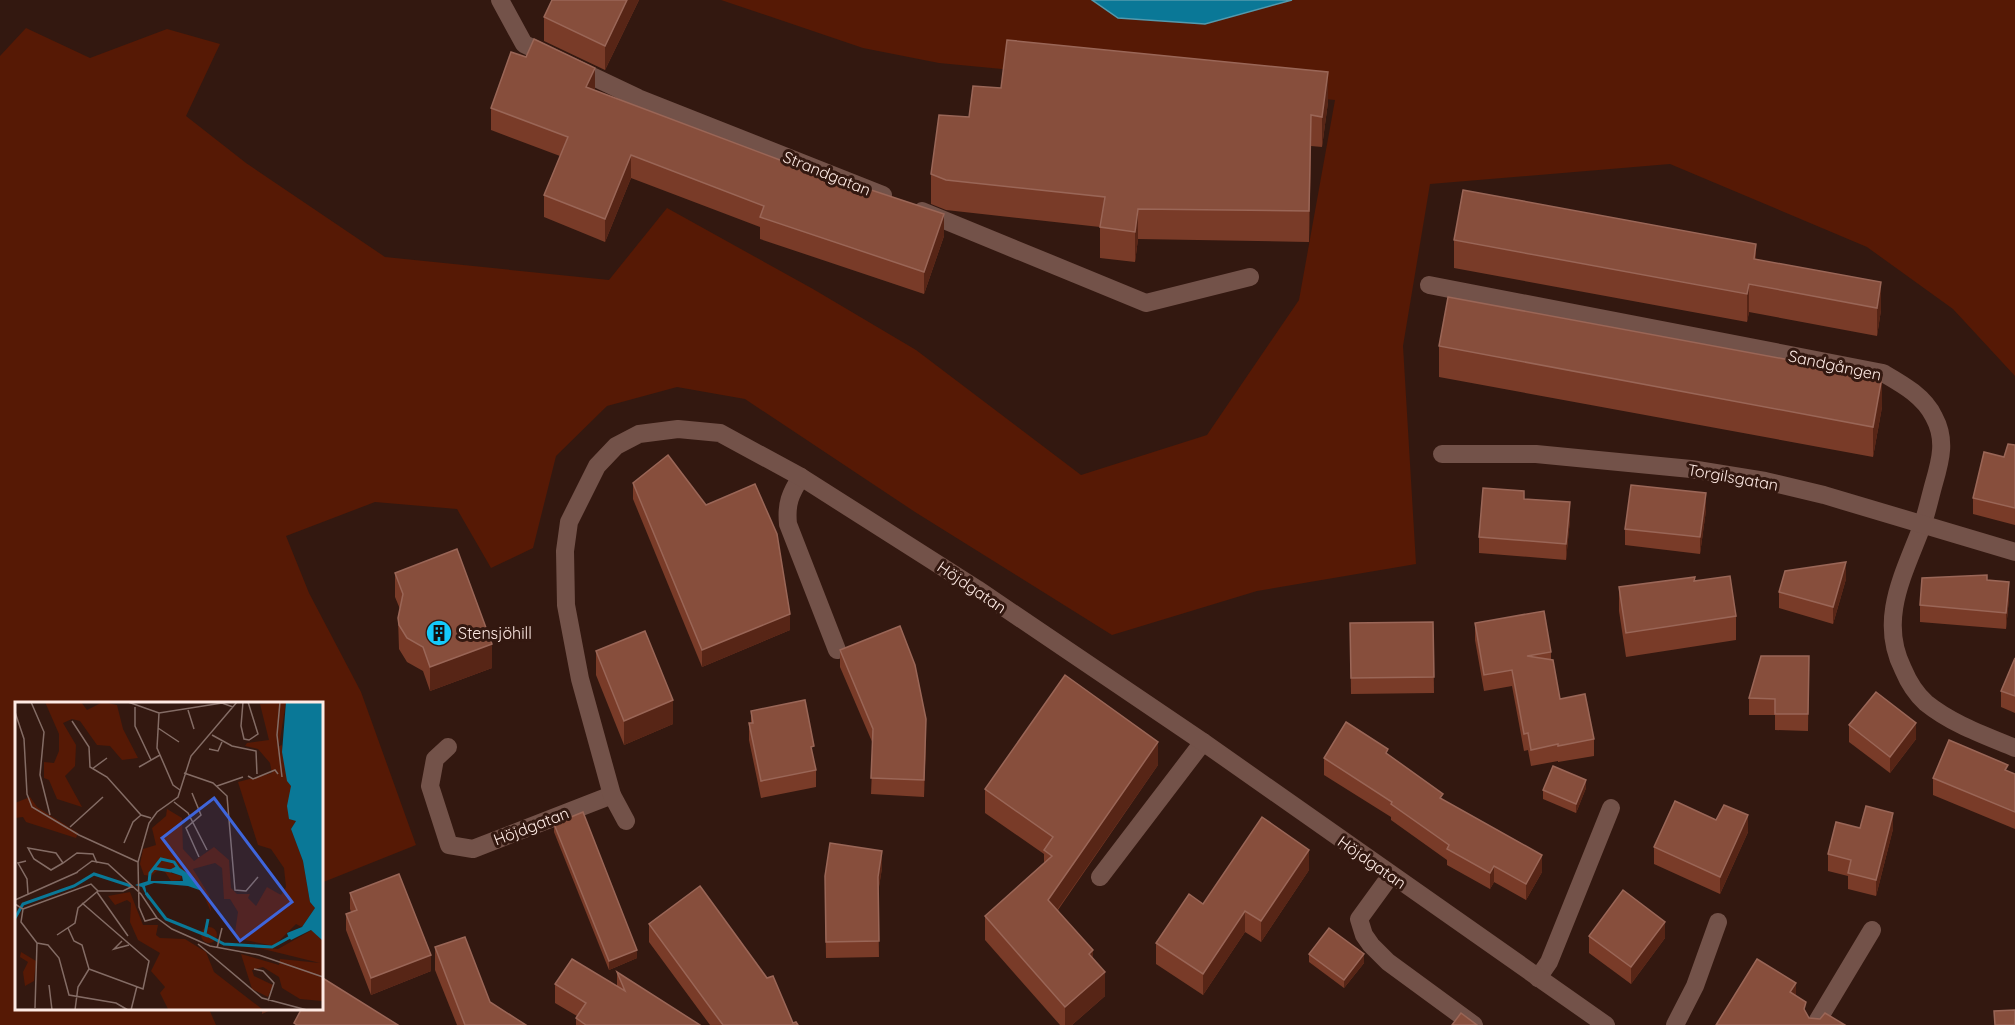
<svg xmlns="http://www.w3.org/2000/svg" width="2015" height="1025" viewBox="0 0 2015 1025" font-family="Quicksand,sans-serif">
<rect width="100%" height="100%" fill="#331810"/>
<polygon fill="#561905" points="721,0 1092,0 1118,18 1205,24 1292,0 2015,0 2015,376 1953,309 1867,247 1670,164 1430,184 1403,346 1416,564 1257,591 1112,635 915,512 745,399 677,387 607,406 556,456 533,548 491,568 457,509 375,502 286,536 309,593 361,692 416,845 321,883 321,704 16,704 16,1008 209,1009 216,1025 0,1025 0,56 26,28 90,58 167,29 220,44 186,116 246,163 385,257 609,280 667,208 813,289 916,350 1081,475 1207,435 1299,300 1335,100 939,63 863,48"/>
<polygon fill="#0a7897" stroke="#539aae" stroke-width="1.5" points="1092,0 1292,0 1205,24 1118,18"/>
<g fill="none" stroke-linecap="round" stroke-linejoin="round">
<g stroke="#735249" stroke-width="18">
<polyline points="500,0 524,44 638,98 883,195"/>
<polyline points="922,211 1146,303 1250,277"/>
<path d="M801,477c-11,17 -15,27 -13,47l49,126"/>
<polyline points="448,747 435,759 430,786 449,845 473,849 612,795"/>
<polyline points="1391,875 1359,919 1364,935 1371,945 1388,962 1474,1025"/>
<polyline points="1100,877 1203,742"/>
<polyline points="1538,978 1549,962 1611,808"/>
<polyline points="1675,1025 1695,986 1718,922"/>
<polyline points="1815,1025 1872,930"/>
</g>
<g stroke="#735249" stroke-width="18">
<path d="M1429,285l454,88c19,11 41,23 51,44 12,22 7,42 0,66 -4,14 -7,29 -12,43 -18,48 -44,93 -19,143 5,12 13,25 23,34 26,21 58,32 89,45"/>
<polyline points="1442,454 1536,454 1691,469 1765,481 1824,495 2015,552"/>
<polyline points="626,821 612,795 580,679 566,605 565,551 569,522 597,466 616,446 639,434 678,429 720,433 801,477 977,589 1203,742 1606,1025"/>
</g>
</g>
<g fill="#793b28">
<polygon points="552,0 639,0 605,70 544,41 544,17"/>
<polygon points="526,57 595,90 944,236 924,294 760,239 760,227 631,178 605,242 544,217 544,195 560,156 491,130 491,108"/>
<polygon points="1001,88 1328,102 1322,147 1311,146 1309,242 1138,239 1135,262 1100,258 1100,227 946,210 931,204 931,174 969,117"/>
<polygon points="1454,240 1756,259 1881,310 1877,336 1749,312 1747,322 1454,268"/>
<polygon points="1439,346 1882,407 1873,457 1439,377"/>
<polygon points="2015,445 2015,525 1973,514 1973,498 2004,457"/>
<polygon points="633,483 790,630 702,667 633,499"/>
<polygon points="1524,499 1570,519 1566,560 1479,553 1479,537"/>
<polygon points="1706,510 1700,554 1625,545 1625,529"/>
<polygon points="395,573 492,668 430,691 423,671 407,662 399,649 398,618 400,609 395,597"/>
<polygon points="1846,579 1833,624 1779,608 1779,592"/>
<polygon points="1987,580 2009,598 2006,629 1920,622 1920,605"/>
<polygon points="1695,581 1736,616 1736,640 1626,657 1619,611 1619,587"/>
<polygon points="1433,622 1434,693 1351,694 1350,623"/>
<polygon points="1475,623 1551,652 1551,659 1560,699 1594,739 1594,756 1558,762 1558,761 1531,766 1528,750 1524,751 1512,686 1484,691 1475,640"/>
<polygon points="840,650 926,736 924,797 871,794 873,744 840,667"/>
<polygon points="596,651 673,724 624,745 596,675"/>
<polygon points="1809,656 1808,731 1775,730 1775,715 1749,715 1749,698"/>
<polygon points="2015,658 2015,713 2001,707 2001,691"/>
<polygon points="751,711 816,770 816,787 761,798 749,740 749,723 751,723"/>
<polygon points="1849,725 1916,739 1890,773 1849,742"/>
<polygon points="1388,754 1443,800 1542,872 1526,900 1494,882 1490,889 1447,865 1447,860 1391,820 1391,817 1324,775 1324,758"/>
<polygon points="1158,765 1058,910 1093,959 1105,996 1072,1025 1060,1025 985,940 985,916 1044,864 1044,854 985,813 985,789"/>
<polygon points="2008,771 2015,774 2015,829 1933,795 1933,778"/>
<polygon points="1586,788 1576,813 1543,799 1543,790"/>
<polygon points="1716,820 1748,832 1720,894 1654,864 1654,847"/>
<polygon points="554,824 637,958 609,970 554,832"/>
<polygon points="1860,828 1893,829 1876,896 1848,889 1848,876 1828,871 1828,854"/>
<polygon points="882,868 878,892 879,957 826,958 825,892"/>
<polygon points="1309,870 1261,942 1245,932 1203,995 1156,964 1156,943 1203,904"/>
<polygon points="350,893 431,971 371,995 346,930 346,914 351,912 350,909"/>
<polygon points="649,924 793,1023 798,1025 710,1025 649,942"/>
<polygon points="1589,936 1665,938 1631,984 1589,953"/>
<polygon points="435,947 490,1002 526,1025 457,1025 435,970"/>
<polygon points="1309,954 1364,963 1344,988 1309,962"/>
<polygon points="617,972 700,1025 576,1025 576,1018 577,1016 555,1003 555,984 617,987"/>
</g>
<g fill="#572516">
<polygon points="627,0 639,0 605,70 605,46"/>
<polygon points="595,68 595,90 586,87"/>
<polygon points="1328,72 1328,102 1322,147 1322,117"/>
<polygon points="1311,115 1311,146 1309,242 1309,211"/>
<polygon points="631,155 631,178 605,242 605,219"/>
<polygon points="1138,209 1138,239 1135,262 1135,232"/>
<polygon points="944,214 944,236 924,294 924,272"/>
<polygon points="1756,244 1756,272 1754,287 1754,259"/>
<polygon points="1881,282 1881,310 1877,336 1877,308"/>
<polygon points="1749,284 1749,312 1747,322 1747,294"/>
<polygon points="1882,377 1882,407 1873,457 1873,427"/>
<polygon points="1706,493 1706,510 1700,554 1700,537"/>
<polygon points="1570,502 1570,519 1566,560 1566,544"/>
<polygon points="1846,562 1846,579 1833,624 1833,607"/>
<polygon points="2009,582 2009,598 2006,629 2006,613"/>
<polygon points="790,614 790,630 702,667 702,650"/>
<polygon points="492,644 492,668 430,691 430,667"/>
<polygon points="673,700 673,724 624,745 624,721"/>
<polygon points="926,719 926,736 924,797 924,780"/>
<polygon points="1916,723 1916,739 1890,773 1890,757"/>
<polygon points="1158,742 1158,765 1048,923 1048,900"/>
<polygon points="1586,780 1586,788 1576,813 1576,804"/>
<polygon points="1893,813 1893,829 1876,896 1876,880"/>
<polygon points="1748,815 1748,832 1720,894 1720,877"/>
<polygon points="1309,850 1309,870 1261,942 1261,921"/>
<polygon points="882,851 882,868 878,894 878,877"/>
<polygon points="1542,855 1542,872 1526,900 1526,884"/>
<polygon points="1494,866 1494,882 1490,889 1490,873"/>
<polygon points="1245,911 1245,932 1203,995 1203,974"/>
<polygon points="1665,922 1665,938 1631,984 1631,967"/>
<polygon points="637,950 637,958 609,970 609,961"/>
<polygon points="1093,950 1093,974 1089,954"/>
<polygon points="1364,954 1364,963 1344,988 1344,980"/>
<polygon points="431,955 431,971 371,995 371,978"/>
<polygon points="1105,972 1105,996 1072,1025 1065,1025 1065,1007"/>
<polygon points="1796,983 1796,999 1790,992"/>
<polygon points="262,1008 275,1008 262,1014"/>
</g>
<g fill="#874e3c" stroke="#9a6657" stroke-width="1.5">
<polygon points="552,0 627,0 605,46 544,17"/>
<polygon points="534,39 595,68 586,87 780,160 944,214 924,272 760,217 764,206 631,155 605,219 544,195 568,137 491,108 511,52 526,57"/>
<polygon points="1007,40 1328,72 1322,117 1311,115 1309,211 1138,209 1135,232 1100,227 1105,197 946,180 931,174 939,115 969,117 973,86 1001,88"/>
<polygon points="1463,190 1756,244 1754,259 1881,282 1877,308 1749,284 1747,294 1454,240"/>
<polygon points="1448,297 1882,377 1873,427 1439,346"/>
<polygon points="2008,444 2015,445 2015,508 1973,498 1984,452 2004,457"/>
<polygon points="668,455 706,505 755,484 777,534 790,614 702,650 633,483"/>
<polygon points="1631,485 1706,493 1700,537 1625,529"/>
<polygon points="1483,488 1524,491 1524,499 1570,502 1566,544 1479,537"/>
<polygon points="457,549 492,644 430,667 423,647 407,638 399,625 398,618 403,594 395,573"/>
<polygon points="1846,562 1833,607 1779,592 1785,571"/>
<polygon points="1987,575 1987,580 2009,582 2006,613 1920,605 1922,578"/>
<polygon points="1730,576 1736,616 1626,633 1619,587 1695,577 1694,581"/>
<polygon points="1544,611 1551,652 1527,656 1553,660 1560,699 1585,694 1594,739 1558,746 1558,744 1531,750 1528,733 1524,734 1512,670 1484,675 1475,623"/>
<polygon points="1433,622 1434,677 1351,678 1350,623"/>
<polygon points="900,626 915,665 926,719 924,780 871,778 873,729 840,650"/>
<polygon points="645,631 673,700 624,721 596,651"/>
<polygon points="1761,656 1809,656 1808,714 1775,714 1775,699 1749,698"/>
<polygon points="2015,658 2015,696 2001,691"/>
<polygon points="1065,675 1158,742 1048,900 1093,950 1089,954 1105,972 1065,1007 985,916 1052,856 1044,850 1053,837 985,789"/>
<polygon points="1876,692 1916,723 1890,757 1849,725"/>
<polygon points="805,700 814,746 811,747 816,770 761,781 749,723 753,723 751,711"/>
<polygon points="1346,722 1388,749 1386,753 1443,794 1440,798 1542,855 1526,884 1494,866 1490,873 1447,849 1449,845 1391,804 1392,802 1324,758"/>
<polygon points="1949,740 2008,765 2005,770 2015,774 2015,812 1933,778"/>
<polygon points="1553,766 1586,780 1576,804 1543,790"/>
<polygon points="1675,801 1716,820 1724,805 1748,815 1720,877 1654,847"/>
<polygon points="1866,806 1893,813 1876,880 1848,873 1851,860 1828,854 1836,822 1860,828"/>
<polygon points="583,812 637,950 609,961 554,824"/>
<polygon points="1262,817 1309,850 1261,921 1245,911 1203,974 1156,943 1189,894 1203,904"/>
<polygon points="830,843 882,851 878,877 879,941 826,942 825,876"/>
<polygon points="399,874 431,955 371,978 346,914 357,910 350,893"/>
<polygon points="700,886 767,978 773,976 793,1023 796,1022 798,1025 723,1025 649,924"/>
<polygon points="1623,890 1665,922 1631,967 1589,936"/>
<polygon points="1329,928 1364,954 1344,980 1309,954"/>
<polygon points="465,937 490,1002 526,1025 465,1025 435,947"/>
<polygon points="572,959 625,991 617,972 700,1025 586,1025 576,1018 586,1003 555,984"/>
<polygon points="1757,959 1796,983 1790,992 1806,1002 1804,1009 1809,1018 1820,1019 1825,1013 1845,1025 1716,1025"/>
<polygon points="321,977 398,1025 297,1025 294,1023 302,1008 321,1008"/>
<polygon points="2015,1010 2015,1025 1995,1025 1994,1011"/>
<polygon points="1461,1013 1477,1025 1452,1025"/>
</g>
<defs>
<g id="building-disc" transform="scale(1.35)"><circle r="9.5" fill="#14cafb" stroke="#331810"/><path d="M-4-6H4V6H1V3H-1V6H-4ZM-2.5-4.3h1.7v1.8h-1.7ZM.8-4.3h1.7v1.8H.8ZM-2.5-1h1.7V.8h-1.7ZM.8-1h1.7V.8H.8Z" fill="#111"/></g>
</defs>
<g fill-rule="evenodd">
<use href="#building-disc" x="439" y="633"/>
</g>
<g text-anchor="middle" stroke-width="6" stroke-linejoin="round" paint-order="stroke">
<g font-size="16" fill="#feeae4" stroke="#331810">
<text transform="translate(827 173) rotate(22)" y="6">Strandgatan</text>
<text transform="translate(1835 365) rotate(12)" y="6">Sandgången</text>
<text transform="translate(1733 477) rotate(10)" y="6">Torgilsgatan</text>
<text transform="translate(972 587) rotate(34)" y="6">Höjdgatan</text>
<text transform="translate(531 826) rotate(-21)" y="6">Höjdgatan</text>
<text transform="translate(1372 862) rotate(35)" y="6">Höjdgatan</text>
</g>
<g font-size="16" fill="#feeae4" stroke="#331810" text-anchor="start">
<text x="458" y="639">Stensjöhill</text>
</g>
</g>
<g transform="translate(15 702)">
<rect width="308" height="308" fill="#331810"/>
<path d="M30,0h36l6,8 16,-8 14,3 6,24 15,29 -16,2 -12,-14 -13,-1 -17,-24 -8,-2 -9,4 13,22 -1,21 -10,10 17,31 -25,-8 -8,-19 -5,-2v-16l10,1 5,-12v-17zM271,0l-7,44 3,-1 10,40 4,36 -5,8 12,32 7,41 5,6 -13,19 -6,-3 -22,22 -34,-7 -5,-7 3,-20 -8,-13h-6l-2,-31 -7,-5 -22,6 16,26 2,17 -9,-21 -23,-24 -8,2v4l11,3 -2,4 -9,1 -6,-9 -7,-2 -7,6 -7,-1 -4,-11 3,-15 13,-4 -4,-17 14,-12 1,-7 15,9 1,31 11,12 20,-14 15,13 2,28 6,6h13l-2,4 8,8 11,-19 14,8 5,-8 -2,-19 -13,-19 -13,-4 -20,-63 34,-9 -2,-10 -12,-14 -13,-3 2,-3 22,-3 -9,-36zM15,95l7,10 41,26 -2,5 -50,-16 -3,-5 -8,1v-15zM115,190l13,33h15l-2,10 4,3 25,1 21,13 8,20 48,37h-94l-8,-16 5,-6 -14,-16 9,-18 -22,-13 -8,-18 1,-19 -4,-3 -12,5 -7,-9zM186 233a8 8 0 1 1 16 0a8 8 0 1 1-16 0ZM297,228l10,10v61l-22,-2 -18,-11 -3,-11 -16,-10 -11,3 2,6 19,9 -5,12 -16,-8 -11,-35 38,11 1,-6 40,4 -73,-18 31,4zM6,250l15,9 -2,20 -9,5 -2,-14 5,-10 -8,-5z" fill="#561905"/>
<path d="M271,0h36v238l-11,-10 -20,10 -3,-4 -1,-3 15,-6 13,-19 -5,-6 -7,-41 -12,-32 5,-8 -7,-2 -2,-13 4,-20 -4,-5 -5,-29zM162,164l17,12 8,13 -14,-5 -34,-3 -9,3 3,13 -6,-12 -7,-2 13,-4h35l-1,-5 -15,-5z" fill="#0a7897"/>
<path fill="none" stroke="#0a7897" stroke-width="3" d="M138,166l18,3M134,181l1,-10 11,-14 13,3 6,9M131,191l20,26 42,17M0,216l8,-14 51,-18 20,-12 37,12M193,217l-3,15 19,10 48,3 20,-11"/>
<path fill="none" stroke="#846c65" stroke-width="1.5" d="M16,0l13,30 -4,43 10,40M113,0l31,11 63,-10 11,4M228,0l-2,24 3,13 5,1 9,-6 -10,-32M265,0l-3,33 5,42M120,5v19l16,34M173,8l6,19M0,10l9,27 3,55 5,13 47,28 59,27M144,11l-2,35 16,37 7,5M57,19l17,26 1,20 17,10 34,38 10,3M143,26l21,14M197,33l20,11 24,5 1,23M194,47l9,2 4,-9M124,65l21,-12M77,67l15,-11M169,71l29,10 14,13 8,94 11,1 12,-14M233,74l5,3 22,-9 3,4M202,84l26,-9M177,91l9,22 -15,13 13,29M159,100l14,11 19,37M55,125l33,-30M109,141l9,-21 8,-7M11,159l-8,2 9,16 1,15M48,161l-7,-10 -28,-5 6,11 17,11 12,-7 14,-10 16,1 4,9M62,170l15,-11 16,3 33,30 16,24 15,11 38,17 49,9 64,22M82,190l31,44M0,198l63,-28M67,201l67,58 -6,28 -54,-20M0,202l8,5 -2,13 16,21 -2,65M8,207l68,-25 7,7M142,216l-12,3 -6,-14 -1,-45 11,-39 8,-11 21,-15 13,-41 46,-54M53,226l6,13 8,4 7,24M42,233l18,-12 3,-15 20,-17h25l10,-5M107,239l-8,8 15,-4M22,241l11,2 11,13 10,37 47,8 12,7M183,242l64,54 45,12M202,246l5,-20M239,267l9,2 11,12 -6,18M34,283l3,25M60,308l3,-23 11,-18M116,308l6,-24"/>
<path fill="#3f65da" fill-opacity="0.15" stroke="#3f65da" stroke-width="3" d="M199,96l78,104 -52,39 -78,-103z"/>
<rect width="308" height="308" fill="none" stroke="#feeae4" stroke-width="3"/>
</g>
</svg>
